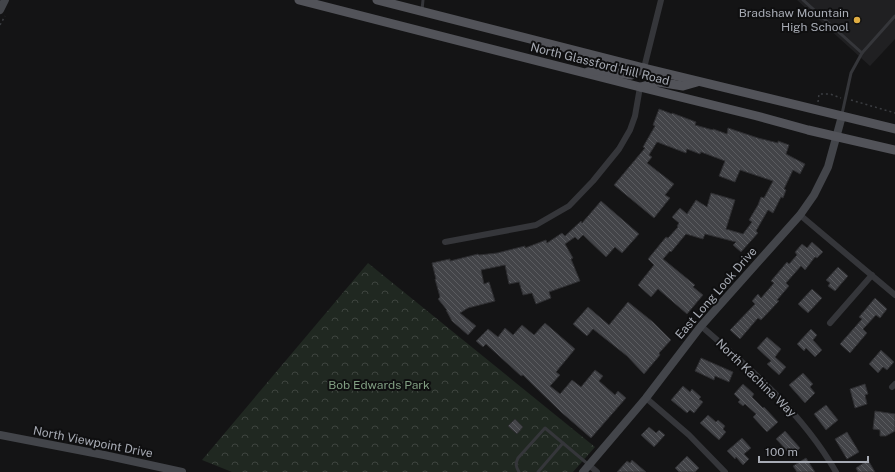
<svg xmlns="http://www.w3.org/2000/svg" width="895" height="472" viewBox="0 0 895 472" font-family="'Public Sans',sans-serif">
<defs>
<pattern id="forest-crowns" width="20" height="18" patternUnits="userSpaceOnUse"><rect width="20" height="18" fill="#202821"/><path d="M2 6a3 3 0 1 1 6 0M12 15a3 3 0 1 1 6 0" fill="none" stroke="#3e443f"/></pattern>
<pattern id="building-back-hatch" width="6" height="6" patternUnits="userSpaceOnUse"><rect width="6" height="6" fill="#434448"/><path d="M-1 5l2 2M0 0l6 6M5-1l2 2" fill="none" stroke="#5b5c60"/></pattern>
</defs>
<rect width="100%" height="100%" fill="#141415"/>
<polygon fill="#202022" points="797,0 895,0 895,39 870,66"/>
<polygon fill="url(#forest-crowns)" points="368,263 595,447 573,472 232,472 202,460"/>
<g fill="url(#building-back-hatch)" stroke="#2e2e31">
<polygon points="659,109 672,114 672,113 696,122 695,125 713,130 713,129 727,134 728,128 758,138 778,143 778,141 789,145 786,154 805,164 800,174 793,170 784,189 786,190 783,198 781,197 773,213 768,210 756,231 758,233 741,252 733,245 736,242 705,234 703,239 686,234 671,252 670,251 663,259 695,285 693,287 703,295 687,314 658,289 651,297 638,285 654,265 648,259 666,237 668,238 678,227 677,226 679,223 672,217 680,208 687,214 696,200 707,207 711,193 735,200 726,229 743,234 752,222 749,220 758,205 761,197 764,198 773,181 740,170 735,182 719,176 725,161 701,152 700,154 687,149 686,153 657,142 649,155 652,157 647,163 674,184 665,195 670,198 654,218 614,185 645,148 643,147 655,126 653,125"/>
<polygon points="601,201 639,234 622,253 615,247 606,257 583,235 578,240 575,237 565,244 573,258 571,259 580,281 549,292 551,298 536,304 532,293 523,295 519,282 509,284 505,265 481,270 484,284 489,282 495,301 468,308 460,313 476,326 468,335 452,321 446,310 447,310 438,299 440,297 435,279 436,279 432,263 450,259 450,261 478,254 479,255 497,253 525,246 525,248 546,240 547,243 562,233 565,236 581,221 582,223"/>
<polygon points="812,242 823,252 817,258 815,257 805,270 801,266 786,283 789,286 777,300 779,301 761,320 758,318 740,339 730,330 755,304 752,301 758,294 761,298 774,283 771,281 787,262 789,264 797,255 795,252 802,244 807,248"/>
<polygon points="838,267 848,276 835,291 828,286 830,283 826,280"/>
<polygon points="812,289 822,298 808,313 798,304"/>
<polygon points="875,298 887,309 880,318 876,315 863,329 867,333 850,353 840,344 862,319 859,317"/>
<polygon points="628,302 653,322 671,340 659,353 660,355 644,374 627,356 593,329 587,336 573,324 588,307 609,325"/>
<polygon points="545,323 575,349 556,372 560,375 550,386 560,394 572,380 581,387 595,370 603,376 599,381 615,395 618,391 626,398 591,438 561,412 523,375 521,376 486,344 483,347 476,341 488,329 498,337 505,328 513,335 522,325 534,335"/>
<polygon points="811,329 817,335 813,340 822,350 815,357 806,348 804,351 797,344"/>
<polygon points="767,337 781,349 775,357 786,367 779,375 767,364 771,361 757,348"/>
<polygon points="881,350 894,362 887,370 883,367 878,373 869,364"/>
<polygon points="701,358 733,372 729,382 715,376 714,380 695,371"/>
<polygon points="803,373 813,384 810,387 815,393 805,403 789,385"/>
<polygon points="743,384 754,394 752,397 763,408 764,407 778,422 767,432 753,417 756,414 745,404 743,406 738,402 740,400 734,394"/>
<polygon points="865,384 868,394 865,395 867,404 855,408 850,389"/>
<polygon points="683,386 690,392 692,389 701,397 699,399 703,402 694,413 690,410 687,413 671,400"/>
<polygon points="826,405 838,420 826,430 814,414"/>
<polygon points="875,411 895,414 895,431 886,436 880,436 880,430 873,429"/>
<polygon points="708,415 716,422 718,420 725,426 723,429 726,432 719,440 700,423"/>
<polygon points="515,419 523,427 517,434 508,426"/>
<polygon points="649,427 656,433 659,430 665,435 654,447 641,435"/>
<polygon points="785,431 800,448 792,456 776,439"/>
<polygon points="847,432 859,452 847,459 835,439"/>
<polygon points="742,438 751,448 744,454 749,459 743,465 736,457 735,459 727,451"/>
<polygon points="687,456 699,468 695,472 679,472 675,468"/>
<polygon points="806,458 815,472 797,472 793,466"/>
<polygon points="632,460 646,472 617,472 627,461 630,463"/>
<polygon points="868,460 875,472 858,472 856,468"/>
</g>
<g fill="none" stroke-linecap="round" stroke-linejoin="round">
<g stroke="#3b3d41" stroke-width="1.5" stroke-dasharray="2 3" stroke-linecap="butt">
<polyline points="0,25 5,16"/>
<polyline points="851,100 895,113"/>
<polyline points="818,102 819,94 830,94 841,98"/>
</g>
<g stroke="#35363a" stroke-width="3">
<polyline points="803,0 862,53"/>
<polyline points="422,10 423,0"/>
<polyline points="842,114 851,73 862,53 895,16"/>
<path d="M519,472c-3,-5 -4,-8 -1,-14l27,-30 44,37"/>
<polyline points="538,472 563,443"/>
</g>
<g stroke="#35363a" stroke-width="6">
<polyline points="644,68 661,0"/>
<polyline points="800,215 895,295"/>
<polyline points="445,242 536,225 569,206 593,181 619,149 630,130 635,116 640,87"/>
<polyline points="830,323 872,275"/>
<path d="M701,326c50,43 102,88 135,146"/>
<polyline points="892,387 895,384"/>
<polyline points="646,398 689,435 725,472"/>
<polyline points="589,465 597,472"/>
</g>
<g stroke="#43454a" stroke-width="8">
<polyline points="0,10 5,0"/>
<polyline points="0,435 104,455 182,472"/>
<polyline points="583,472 646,398 701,326 800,215 814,195 828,167 842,116"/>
</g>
<g stroke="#525359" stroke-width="9">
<polyline points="299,0 640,87 757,116 808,130 895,150"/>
<polyline points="377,0 644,68 895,129"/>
<polyline points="588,72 600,70 631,75 644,68"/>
<polyline points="641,87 658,82 683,86 697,82"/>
</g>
</g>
<circle fill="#e0ad42" stroke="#0f0f10" stroke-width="1.5" cx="857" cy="20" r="4"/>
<g text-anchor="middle" stroke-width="4" stroke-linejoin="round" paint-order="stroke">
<g font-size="12" fill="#a7abb4" stroke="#0f0f10" text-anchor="end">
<text x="849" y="17">Bradshaw Mountain<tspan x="849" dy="14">High School</tspan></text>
</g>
<g font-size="12" fill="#a7abb4" stroke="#0f0f10">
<text transform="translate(600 64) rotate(14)" y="4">North Glassford Hill Road</text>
<text transform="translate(716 293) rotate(-49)" y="4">East Long Look Drive</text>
<text transform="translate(756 378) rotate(44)" y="4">North Kachina Way</text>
<text transform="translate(93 442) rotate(11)" y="4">North Viewpoint Drive</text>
</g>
<g font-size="12" fill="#809e82" stroke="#0f0f10">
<text x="379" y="389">Bob Edwards Park</text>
</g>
</g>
<path d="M759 456v6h109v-6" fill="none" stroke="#a7abb4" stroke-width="2"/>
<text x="765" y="456" font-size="12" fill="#a7abb4" stroke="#0f0f10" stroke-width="3" paint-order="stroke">100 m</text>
</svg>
